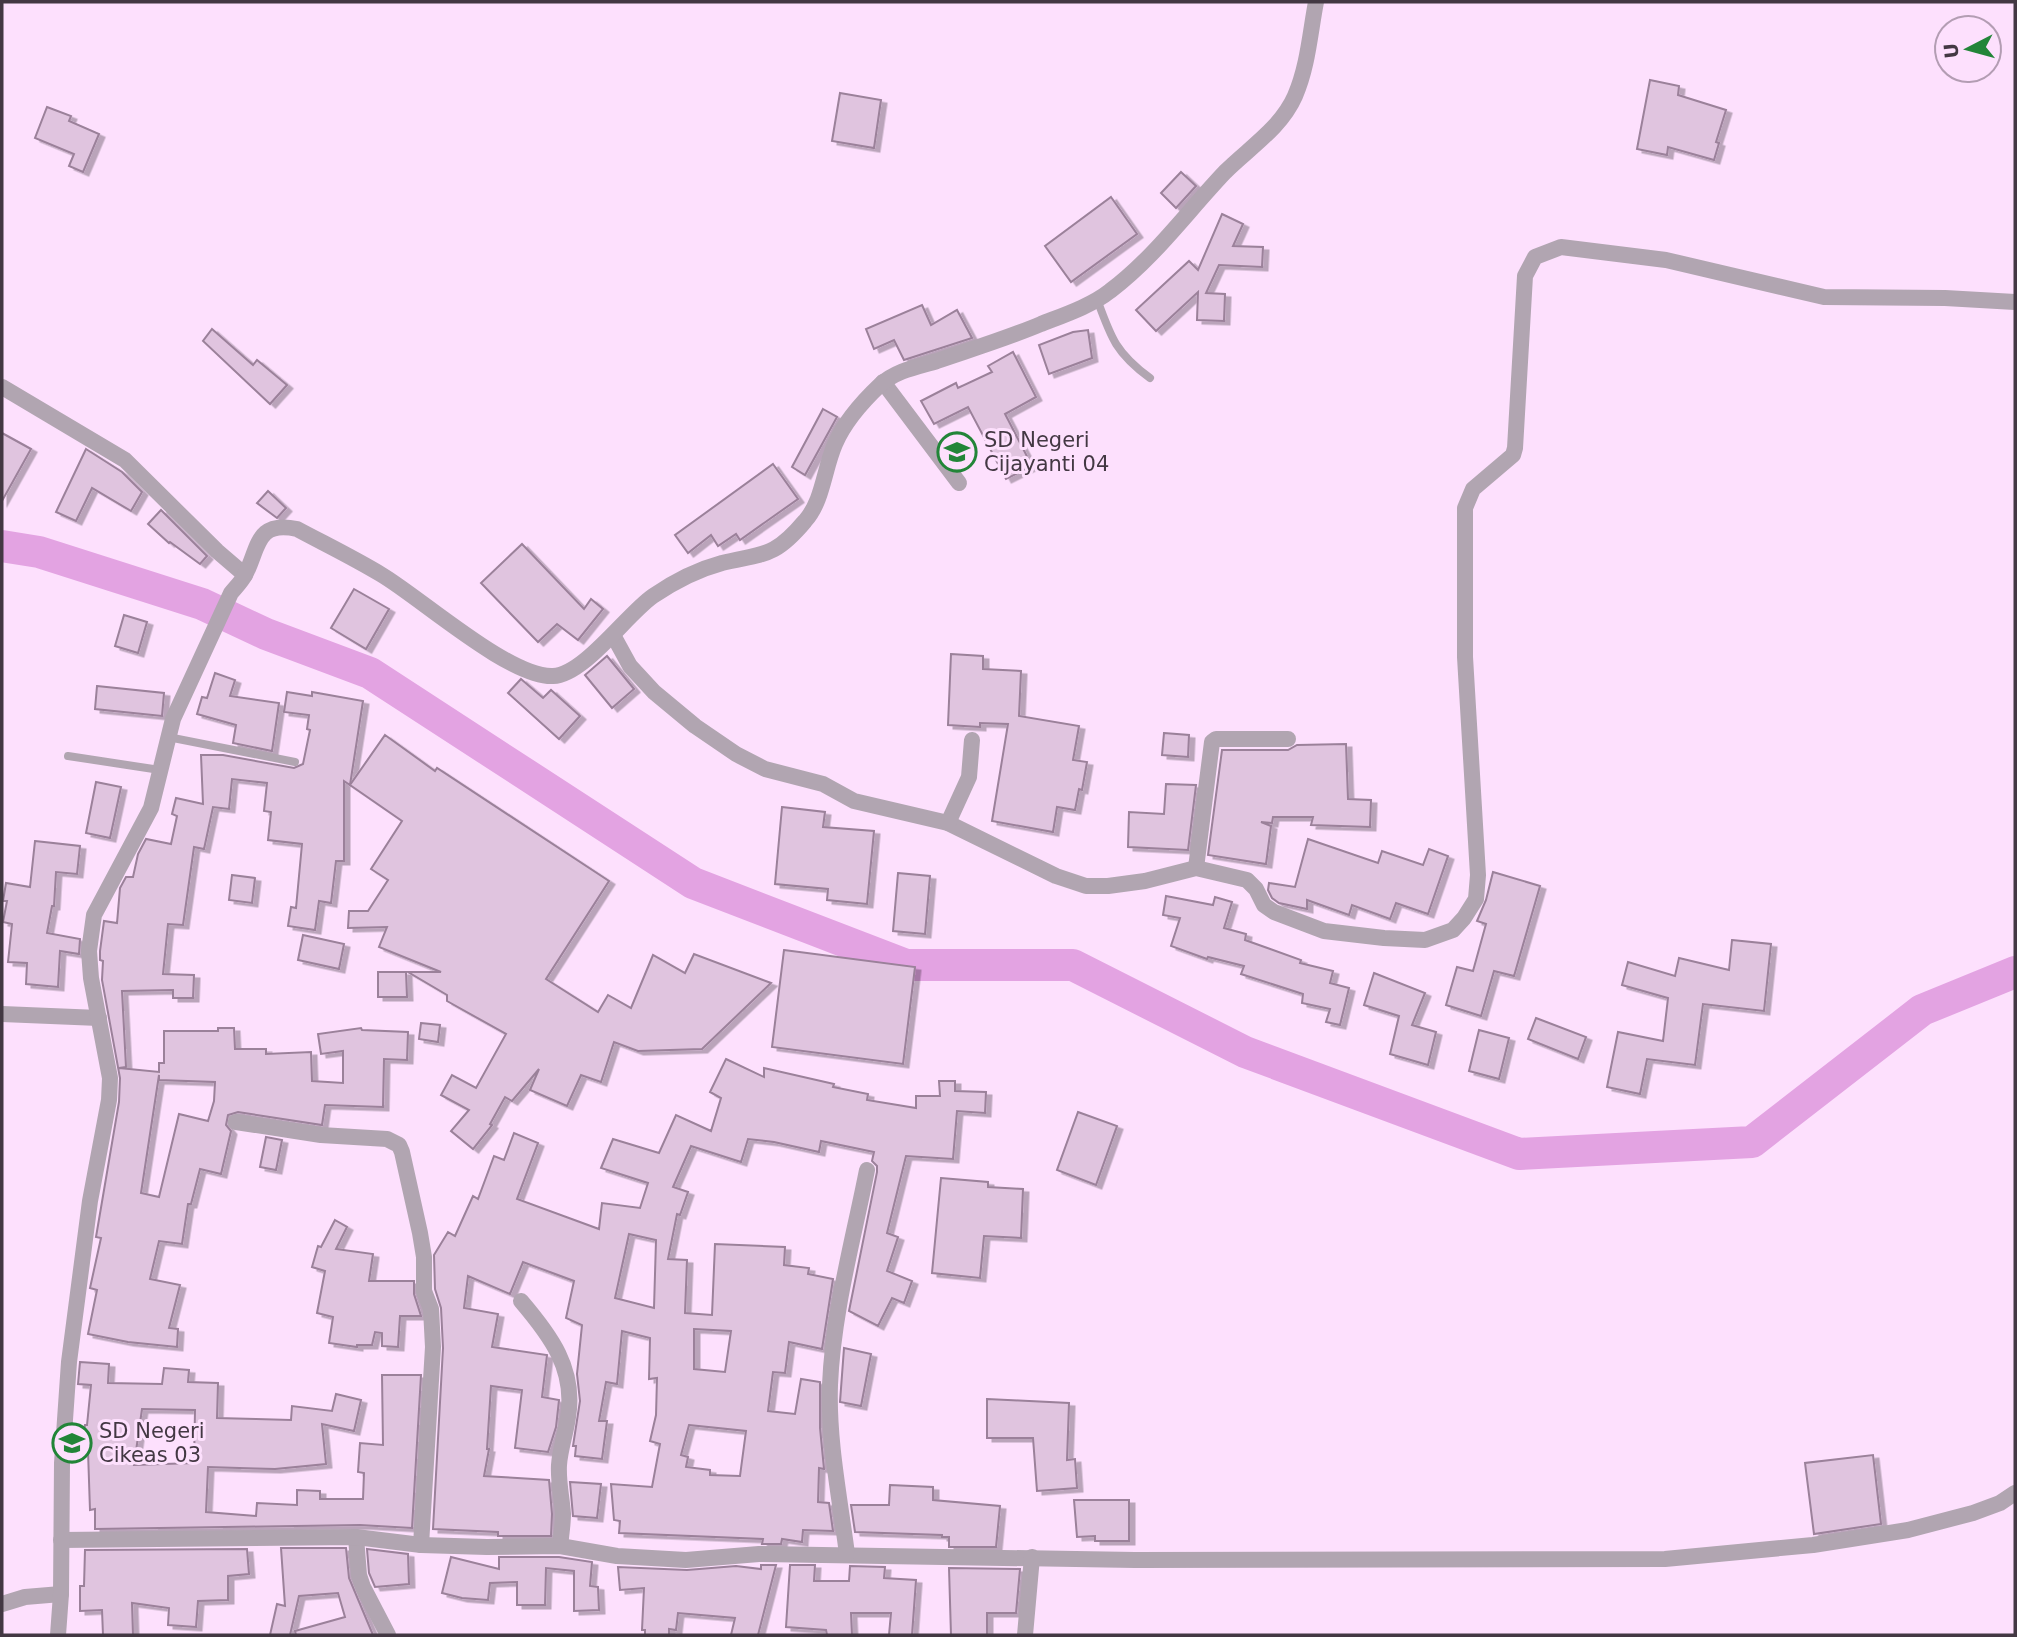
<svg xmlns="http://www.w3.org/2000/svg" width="2017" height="1637" viewBox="0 0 2017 1637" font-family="'DejaVu Sans',sans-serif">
<defs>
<filter id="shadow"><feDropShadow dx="5.5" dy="3.5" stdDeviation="0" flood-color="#0004"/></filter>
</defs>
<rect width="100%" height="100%" fill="#fde0fd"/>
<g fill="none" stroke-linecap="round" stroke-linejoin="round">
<polyline stroke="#e3a3e2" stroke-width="32" points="2,546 39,552 202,604 266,634 370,673 693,883 906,965 1073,965 1245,1052 1519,1154 1752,1142 1922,1010 2015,972"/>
</g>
<g fill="#e0c4df" stroke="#9b819a" stroke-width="2" fill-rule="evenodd" filter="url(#shadow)">
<polygon points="1650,80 1679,86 1678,95 1726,110 1716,142 1719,143 1714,160 1668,147 1667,155 1637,149"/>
<polygon points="840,93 881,100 874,148 832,141"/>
<polygon points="47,107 71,116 69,121 99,134 83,172 69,166 74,154 35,138"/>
<polygon points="1181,172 1196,186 1176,208 1161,193"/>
<polygon points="1111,197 1137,234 1071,282 1045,246"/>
<polygon points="1222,214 1243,224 1233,246 1263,247 1262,267 1219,265 1206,293 1225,294 1224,321 1197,320 1198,292 1156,331 1136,310 1189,261 1198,270"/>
<polygon points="922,305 931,325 957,310 972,338 904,360 894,340 874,349 866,329"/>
<polygon points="212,329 253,365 257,360 287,385 270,404 203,341"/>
<polygon points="1088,330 1092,358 1049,374 1039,345 1073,332"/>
<polygon points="1013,352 1036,397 1005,414 1032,466 1006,479 968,407 934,424 921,401 956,383 958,388 992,372 988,366"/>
<polygon points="823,409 837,417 805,475 792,467"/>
<polygon points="2,433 31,449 2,501"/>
<polygon points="86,449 122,472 142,492 131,511 92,488 76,521 56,512"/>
<polygon points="773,464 798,499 740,540 736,534 718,546 711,535 688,553 675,535"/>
<polygon points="268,491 286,508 277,518 257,503"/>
<polygon points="161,510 207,556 200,564 170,542 169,543 148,524"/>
<polygon points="522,544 584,609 591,599 603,609 578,640 557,624 538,642 481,583"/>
<polygon points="354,589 389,609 366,649 331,628"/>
<polygon points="124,615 147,622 138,653 115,646"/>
<polygon points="951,654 983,656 983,669 1021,671 1019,716 1079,726 1073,760 1087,762 1082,790 1079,789 1075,810 1057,807 1053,832 992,821 1008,724 980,723 980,727 948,725"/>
<polygon points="607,656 634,689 612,708 585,675"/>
<polygon points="215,673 235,680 230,696 279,703 272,751 233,743 236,725 197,714 202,697 207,698"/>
<polygon points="521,679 543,698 551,690 580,716 559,739 508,693"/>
<polygon points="97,686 164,693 162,716 95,709"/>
<path d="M287,692l25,4v-4l51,9 -13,84 -6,-4v80h-8l-5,42 -12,-2 -4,29 -27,-4 3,-19 5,1 6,-64 -34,-4 3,-28 -7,-1 3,-28 -35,-4 -3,30 -16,-2 -9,42 -10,-2 -11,78 -15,-1 -5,50 31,1 -1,23h-20v-8l-51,1 4,76 -7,1 40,4v-9h5v-32h54v-3h16l1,21h31v5l45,-2 1,29 31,2v-32l-22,3 -3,-20 43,-6 1,2 46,2 -1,28 -23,-1 -1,48 -58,-2 -3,20 -84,-13 -10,3 -2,10 5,6 -10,43 -21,-5 -9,35h-3l-6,40 -23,-3 -9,38 30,6 -11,43 9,1 -1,18 -49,-5 -40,-8 9,-44 -7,-2 11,-50 -5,-1 23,-135 1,-24 -18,-98 1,-19 -3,-1v-9l4,-30 13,2 3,-35 6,-11h7l5,-23 8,-15 25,5 6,-28 -5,-2 4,-16 27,6 -2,-49h22l71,13 9,-4 7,-34 -3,-1 2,-14 -25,-3zM159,1075v5l56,2 -1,19 -6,20 -29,-7 -20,83 -18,-4z"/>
<polygon points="1164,733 1189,735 1188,757 1162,755"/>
<polygon points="385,735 435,771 437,768 609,881 546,979 598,1012 608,995 631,1008 653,955 685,973 694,954 771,983 702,1049 638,1051 614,1042 601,1082 581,1075 567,1106 530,1090 539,1069 512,1101 505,1097 490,1124 492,1125 473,1149 451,1131 469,1110 441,1095 452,1075 476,1088 506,1034 447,1001 447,995 408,972 441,972 379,947 387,927 348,928 349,911 368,911 388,880 371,869 402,821 350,785"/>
<polygon points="1346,744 1348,799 1371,800 1370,827 1311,825 1313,817 1273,817 1272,823 1261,822 1271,826 1266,864 1208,855 1222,750 1288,750 1297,745"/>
<polygon points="96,782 121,787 110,838 86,833"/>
<polygon points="1166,784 1196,785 1188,850 1128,847 1129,812 1164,814"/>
<polygon points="782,807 825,812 823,827 874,831 867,904 827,900 828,889 775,884"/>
<polygon points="1308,839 1378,863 1382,851 1423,865 1429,849 1448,856 1428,914 1396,903 1390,919 1352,905 1349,915 1307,900 1307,909 1279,903 1272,898 1268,890 1269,883 1295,887"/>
<polygon points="35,841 80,846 77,874 56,872 54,906 52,906 47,933 80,939 79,954 60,951 58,987 26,984 27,963 8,962 12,924 3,922 7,901 3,901 6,883 30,887"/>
<polygon points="1493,872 1540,886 1514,976 1494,971 1481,1016 1446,1005 1457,967 1473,971 1486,924 1477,921 1486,900"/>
<polygon points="898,873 930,876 925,934 893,931"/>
<polygon points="232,875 255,878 252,903 229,900"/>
<polygon points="1166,896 1213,905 1215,897 1232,902 1224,928 1246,934 1245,940 1301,960 1300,963 1333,971 1330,983 1349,988 1340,1025 1326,1022 1330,1009 1302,1003 1303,994 1241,974 1244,966 1208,957 1207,959 1171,946 1180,918 1163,915"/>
<polygon points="303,935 344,944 339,969 298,960"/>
<polygon points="1732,940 1771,944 1764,1011 1703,1004 1695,1065 1647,1059 1640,1094 1607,1087 1618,1032 1663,1041 1668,998 1622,985 1628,962 1675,976 1679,958 1729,970"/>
<polygon points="784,950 915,967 903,1064 772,1047"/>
<polygon points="378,972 406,972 407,997 378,997"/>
<polygon points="1374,973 1425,993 1412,1025 1436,1032 1428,1065 1390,1054 1399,1016 1364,1005"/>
<polygon points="1536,1018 1586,1037 1578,1059 1528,1039"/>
<polygon points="421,1023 440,1025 438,1042 419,1039"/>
<polygon points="1479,1030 1509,1038 1499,1079 1469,1071"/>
<path d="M726,1059l38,18v-9l70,16 -1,3 35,7 -1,6 49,8v-12h24l-1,-15h16v10l31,1 -1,21 -28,-2 -4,48 -47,-3 -19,77 11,4 -11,34 25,10 -8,22 -12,-5 -14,28 -29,-15 28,-139v-6l-5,-5 2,-9 -53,-11 -2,11 -45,-10 -26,-3 -7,23 -50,-16 -18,41 15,5 -8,23 -3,-1 -9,45 19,1 -2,53 27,2 3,-71 70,3 -1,18 25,3 -1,6 25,5 -11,70 -33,-7 -4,31 -12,-1 -5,39 27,3 6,-35 19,3v46l4,41 -5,-1 -1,34 11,1 4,28 -30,-1 -1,12 -20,-3 -1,5h-19l1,-5 -144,-6 1,-12 -6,-1 -3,-36 41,3 8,-43 -10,-3 6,-26 1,-37 -8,1 1,-41 -28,-7 -5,53 -11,-2 -7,39h8l-5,38 -27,-3 1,-10h-3l7,-45 -3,-27 5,-49 -16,-7 8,-37 -51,-19 -13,32 -42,-18 -4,32 34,6 -6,33 55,8 -5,42 17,3 -3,27 -8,25 -33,-4 7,-58 -31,-4 -4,63h2l-5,27 65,4 3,34 -1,22h-53v-4l-65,-3 10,-181 -2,-40 -6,-19 -1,-34 14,-23 7,4 18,-40 5,3 16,-43 10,4 10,-27 24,10 -21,56 82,30 3,-26 38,5 8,-25 -47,-15 12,-29 46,14 17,-38 35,16 10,-33 -11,-6zM629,1234l27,6 -2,68 -39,-10zM694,1329l37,2 -6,41 -31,-3zM689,1425l57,6 -6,45 -30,-1v-5l-24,-3 2,-10 -7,-2z"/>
<polygon points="1078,1112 1117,1126 1096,1185 1057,1170"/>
<polygon points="266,1137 282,1140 276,1170 260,1167"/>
<polygon points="941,1178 988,1182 988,1187 1023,1189 1021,1238 984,1236 980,1278 932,1273"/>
<polygon points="335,1220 347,1227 336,1249 373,1254 369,1281 414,1281 414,1294 421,1316 400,1316 398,1347 382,1346 382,1333 375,1332 372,1345 357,1345 357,1347 329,1343 333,1317 317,1313 325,1271 312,1267 318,1246 321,1247"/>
<polygon points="844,1348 871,1354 861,1406 840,1402"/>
<path d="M80,1362l29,2 -1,19 54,1 2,-16 25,2 -1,12 30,1 -1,35 74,2 1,-14 40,5 4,-17 25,6 -7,31 -32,-7 4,40 -51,5 -67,-2 -2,45 50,4 1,-13 40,2v-15l23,1v8h43l1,-26 -6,-1 2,-29 23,2 -1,-70h39l-9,153 -52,-3 -265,4v-20l-5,1 -2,-59 -7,-1 4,-25h2l4,-40 -13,-1zM142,1409l53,1 -1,53 -60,2z"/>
<polygon points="987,1399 1069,1403 1067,1460 1075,1459 1077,1488 1037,1491 1033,1438 987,1438"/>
<polygon points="1873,1455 1881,1524 1814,1534 1805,1463"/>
<polygon points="570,1482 601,1484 597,1518 573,1516"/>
<polygon points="890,1485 933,1487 933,1500 1000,1506 996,1547 949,1547 949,1537 942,1537 942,1535 855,1532 851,1505 889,1505"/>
<polygon points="1074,1500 1129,1500 1129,1541 1095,1541 1095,1536 1077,1537"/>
<polygon points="281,1548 346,1548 349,1578 373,1635 296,1635 295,1631 345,1617 338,1593 299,1596 290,1635 270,1635 277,1604 285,1606"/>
<polygon points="247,1549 249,1574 228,1576 228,1600 198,1601 196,1627 168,1625 169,1608 132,1603 133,1635 103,1635 102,1610 80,1611 80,1586 84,1586 85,1550"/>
<polygon points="367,1549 408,1554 409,1584 375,1587 369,1573"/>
<polygon points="451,1557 499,1569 499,1557 559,1557 592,1562 590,1586 598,1587 599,1610 574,1611 574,1571 546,1568 545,1605 517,1605 517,1582 490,1583 488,1600 462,1598 442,1593"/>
<polygon points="761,1565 776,1565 758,1635 731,1635 735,1618 678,1613 676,1630 669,1629 669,1635 645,1635 645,1630 642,1630 644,1588 620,1590 618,1567 687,1570 736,1566 761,1569"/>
<polygon points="790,1565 815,1565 814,1581 849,1581 850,1566 885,1567 884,1578 916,1580 912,1635 889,1635 891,1613 851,1613 852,1635 827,1635 826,1630 786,1627"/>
<polygon points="949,1568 1020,1569 1016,1613 987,1613 987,1635 951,1635"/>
</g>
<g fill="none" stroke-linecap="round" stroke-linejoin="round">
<g stroke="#b1a5b1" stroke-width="8">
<path d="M1097,299c14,39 19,54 53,79"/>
<polyline points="168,737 295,762"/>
<polyline points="68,756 160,770"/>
</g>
<g stroke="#b1a5b1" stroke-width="16">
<polyline points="883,382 959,483"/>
<polyline points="2,387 125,460 217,551 245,575"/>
<polyline points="613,635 630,666 654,692 695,726 736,754 765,769 823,784 854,801 948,823 1056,876 1086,886 1108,886 1145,881 1196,868 1247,880 1256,889 1264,905 1274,912 1324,931 1384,938 1425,940 1453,930 1464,918 1476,899 1478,875 1465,657 1465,508 1473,489 1513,455 1515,448 1525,276 1535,257 1561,247 1666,260 1824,297 1945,298 2015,302"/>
<polyline points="948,823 969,777 972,740"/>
<polyline points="1196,868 1212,742 1216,739 1288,739"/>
<polyline points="2,1014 99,1018"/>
<polyline points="236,1122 321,1135 387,1139 399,1145 402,1152 420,1233 424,1257 424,1291 431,1309 433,1347 421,1545"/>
<path d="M521,1301c29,34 55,68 47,116 -2,16 -8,32 -9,48 -1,17 3,33 4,49 0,11 -2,22 -3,32"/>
<polyline points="356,1537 359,1575 363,1587 388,1635"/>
<polyline points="61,1540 356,1537 421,1545 487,1547 560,1546 617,1556 686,1560 759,1554 1135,1560 1665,1559 1813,1545 1908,1530 1973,1513 2000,1503 2015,1493"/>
<path d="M847,1554c-7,-55 -19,-113 -17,-169 3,-73 23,-144 37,-215"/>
<polyline points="2,1604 25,1597 61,1594"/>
<path d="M58,1635l3,-41 1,-131 7,-101 21,-161 19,-101 1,-22 -19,-100 -2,-27 5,-36 57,-107 22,-89 58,-126c5,-6 11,-12 14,-18 14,-26 10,-55 52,-46 28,15 57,29 85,46 40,24 128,103 171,101 31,-1 74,-62 100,-80 22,-15 43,-26 69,-33 42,-10 52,-5 83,-42 18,-20 19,-52 30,-77 10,-23 27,-42 45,-59 17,-15 37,-18 57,-24 35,-12 71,-23 104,-37 23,-9 50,-18 69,-33 44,-33 77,-79 115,-119 24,-24 56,-44 70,-76 13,-30 15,-63 21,-94"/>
<polyline points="1025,1635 1032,1557"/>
</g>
</g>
<defs>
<g id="school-ring" transform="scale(2.0125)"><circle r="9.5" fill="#fde0fd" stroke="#228538" stroke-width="1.5"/><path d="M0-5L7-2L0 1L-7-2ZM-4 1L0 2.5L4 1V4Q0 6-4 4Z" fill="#228538"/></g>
</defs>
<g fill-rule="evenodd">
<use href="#school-ring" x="957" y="452"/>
<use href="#school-ring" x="72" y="1443"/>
</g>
<g text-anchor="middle" stroke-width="6" stroke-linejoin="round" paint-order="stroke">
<g font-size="21" fill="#433843" stroke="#fde0fd" text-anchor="start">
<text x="984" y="447">SD Negeri<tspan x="984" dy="24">Cijayanti 04</tspan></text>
<text x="99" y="1438">SD Negeri<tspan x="99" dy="24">Cikeas 03</tspan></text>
</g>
</g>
<rect width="2017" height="1637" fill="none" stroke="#433843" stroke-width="7"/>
<g transform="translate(1968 49) rotate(264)"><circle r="33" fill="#fde0fd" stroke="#b39db3" stroke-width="2"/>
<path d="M0-5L12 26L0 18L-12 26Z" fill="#228538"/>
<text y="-10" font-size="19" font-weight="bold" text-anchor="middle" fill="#433843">U</text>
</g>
</svg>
